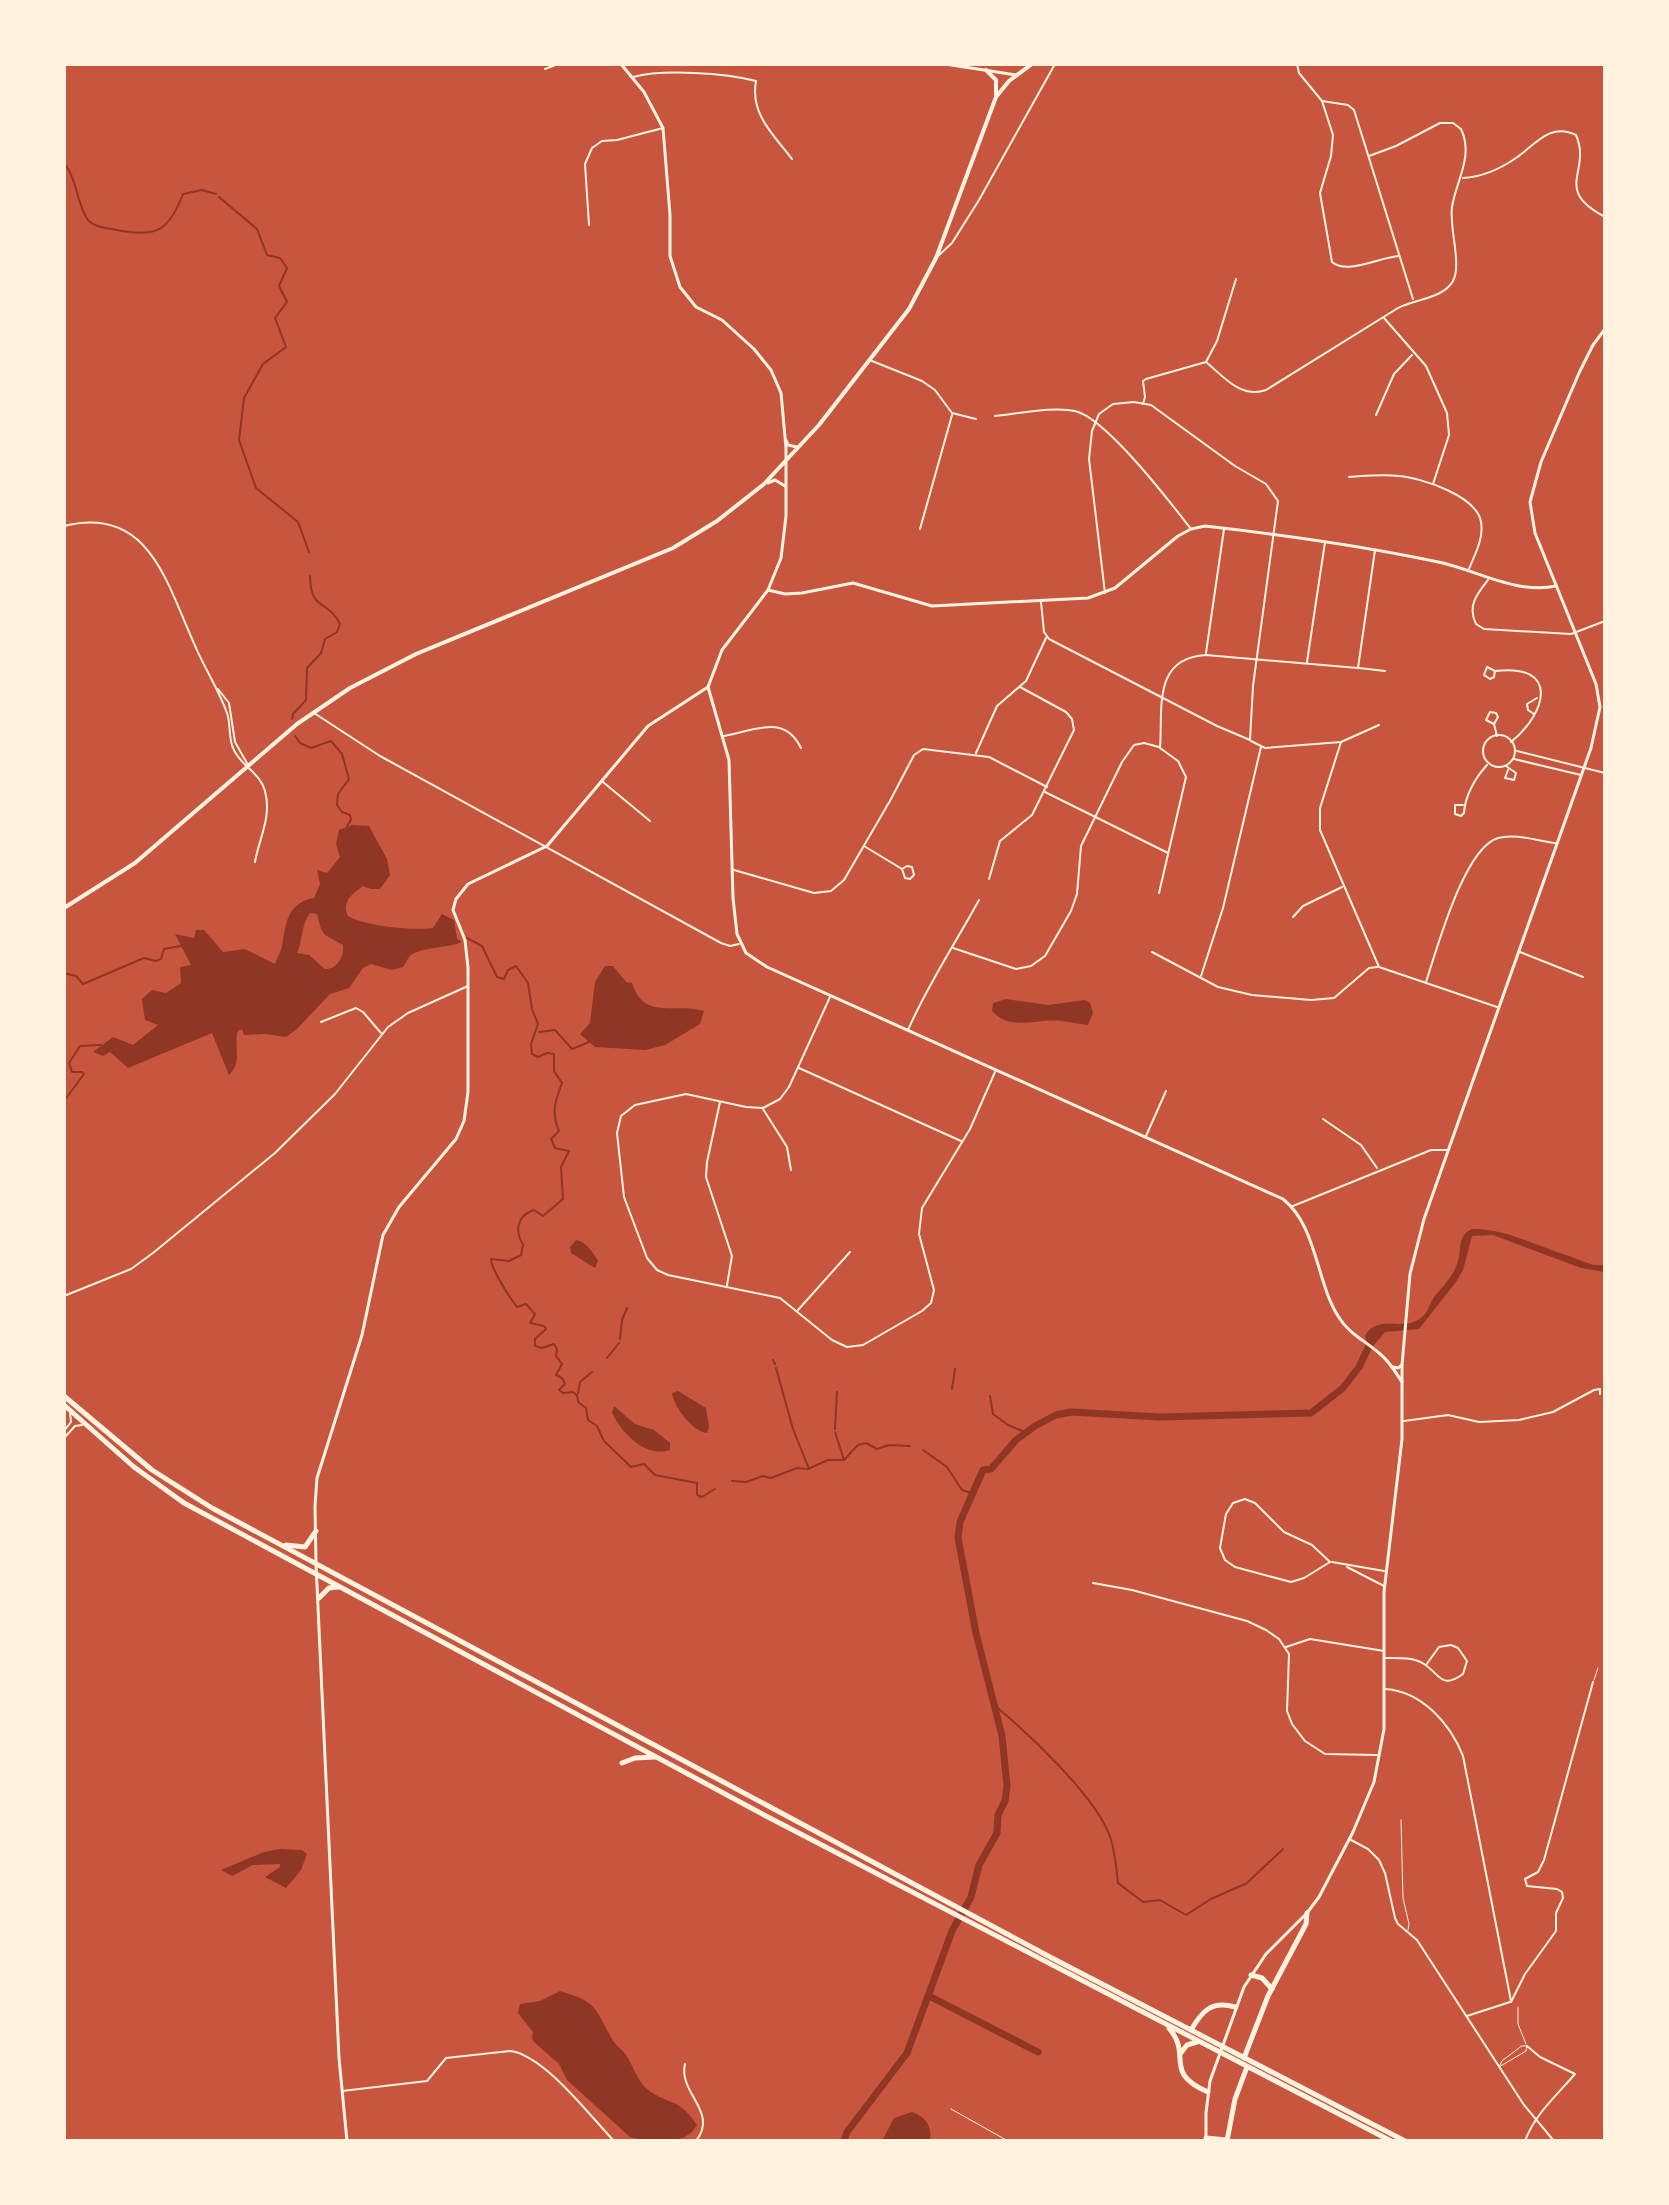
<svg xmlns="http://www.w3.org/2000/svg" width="1669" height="2205" viewBox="0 0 1669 2205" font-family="Montserrat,sans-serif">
<rect width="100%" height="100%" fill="#c8553d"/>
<g fill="#8f3625" fill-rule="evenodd">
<path d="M352,825l17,1 18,33 3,16 -10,14h-9l-8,-3c-11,8 -22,16 -15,30 17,10 65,15 85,12l9,-14 12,6 3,19 5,3c-12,6 -43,5 -52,14 -3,3 -4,7 -7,11l-11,3 -21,-6 -8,4 -14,20 -19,6 -33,35 -11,8 -21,-3 -21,1 -2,-6 -4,2c-5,15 5,31 -9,44l-17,-42 -84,35 -18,-16 -7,4 -10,-4 20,-15 20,8 25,-20 -13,-5 -3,-21 10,-9 14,3 15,-10 -1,-16 11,-2 -16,-31 19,4 2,-8h8l19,22 22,-3 30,15c2,-6 6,-12 7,-18 4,-23 5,-43 32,-48l6,-14 -3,-14 10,3 13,-16 -4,-13 3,-14zM310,913l7,1 4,15 4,6 18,10c1,11 -5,24 -18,24l-16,-14 -12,-2c6,-13 4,-28 13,-40z"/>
<path d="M605,966h8l13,16 6,1c12,38 42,19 72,28l-4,13 -35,21 -20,5 -50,-3 -15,-13 10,-11 5,-41z"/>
<path d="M1006,999l43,6 36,-5 5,3 3,10 -5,12c-9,-1 -18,-3 -27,-4 -23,-3 -51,11 -69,-10l1,-8z"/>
<path d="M1472,1229c33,-1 66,18 97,27 12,4 23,11 36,9v7l-24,-4 -88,-33 -21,1 -9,34 -7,12 -37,47 -34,3 -18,21 -4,-2 4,-9 -2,-6c12,-24 43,-1 60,-22 4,-5 5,-11 9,-17 9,-11 20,-21 24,-36 4,-13 -1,-25 14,-32z"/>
<path d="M576,1240c10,2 17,12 22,21l-3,7 -24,-15 -1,-6z"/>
<path d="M678,1391l28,17 3,18 -2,7c-15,-2 -33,-26 -35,-40z"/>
<path d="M614,1406l21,18 19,6 16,13v7c-25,8 -48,-17 -58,-37z"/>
<polygon points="280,1849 302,1850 307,1854 301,1870 286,1888 265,1877 280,1867 280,1864 253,1865 232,1876 221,1870 264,1852"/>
<path d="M560,1991c38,11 34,16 52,48 4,7 12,12 16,19 5,9 11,25 19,31 22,17 30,7 50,36l-5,7 -9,6 -11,2 -26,1 -16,-4 -63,-57 -8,-16 -25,-22 -2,-4 1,-6 -15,-19 2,-9 20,-3z"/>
<path d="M912,2112c14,5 20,14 18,29h-48l12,-23z"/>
</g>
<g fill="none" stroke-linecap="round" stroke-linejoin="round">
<g stroke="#8f3625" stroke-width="2">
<path d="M64,163c14,17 12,40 24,57 7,8 20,8 29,10 39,8 52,1 66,-36l19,-4 14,4"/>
<polyline points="219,197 257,229 267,255 280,258 287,268 279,286 287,302 275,318 286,347 263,364 244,398 239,440 256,488 298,522 309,552"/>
<path d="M292,719l1,-5 13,-14 1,-32 14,-15 4,-14 12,-7 3,-8c-13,-26 -29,-11 -30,-48"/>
<polyline points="295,736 300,743 311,748 331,741 342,754 349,779 338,794 337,805 342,812 350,815 351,820 347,826"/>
<path d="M467,938l15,8 15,31 7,2 4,-9 8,-4 12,17 4,26 6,15 -7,20 1,10 6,3 9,-4 7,1v17l8,12c-7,18 -11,29 -3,48l-8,8 4,9 14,3 -8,16 2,32 -20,17 -9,-6c-18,6 -19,21 -11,35l-2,10 -12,6 -18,-2c0,10 19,39 26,48l9,-3 9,10 -5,9 14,3 2,3 -11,10v7l7,2 12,-4 3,5 -1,7 6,8 -6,11 6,3 3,6 -6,6 4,3 10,-1 4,3 1,7 8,6 2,12 9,6 7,15 27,26 13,-3 11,11 42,8v12l5,2 13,-8"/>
<polyline points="64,973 76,976 83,984 144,958 156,961 161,959 164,949 181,946"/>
<polyline points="539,1032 555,1030 572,1049 589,1042"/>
<polyline points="64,1101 84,1074 82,1072 72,1072 69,1063 80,1046 101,1045"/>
<polyline points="620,1339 622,1320 627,1308"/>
<polyline points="607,1358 619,1343"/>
<polyline points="773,1360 775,1364"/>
<polyline points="776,1368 793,1429 809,1469"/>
<polyline points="952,1389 955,1369"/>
<polyline points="578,1393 580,1382 592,1372"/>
<polyline points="990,1396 993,1414 1008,1425 1027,1433"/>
<polyline points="835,1429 837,1392"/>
<polyline points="835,1432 844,1460"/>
<polyline points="923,1450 947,1467 962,1490 971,1493"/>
<polyline points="732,1481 746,1482 763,1476 771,1478 797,1468 808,1469 828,1460 844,1460 858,1445 866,1443 877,1449 889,1445 910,1446"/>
<path d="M994,1705c33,27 100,90 115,129 6,15 7,33 9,49l25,19 17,-2 26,15 25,-16 36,-16 36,-34"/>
</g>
<g stroke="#8f3625" stroke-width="7">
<polyline points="929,1996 1038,2052"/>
<polyline points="844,2141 847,2132 907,2053 952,1931 971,1897 979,1865 997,1833 998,1815 1005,1801 1007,1786 1002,1736 976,1633 958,1538 960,1522 983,1470 991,1469 1016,1440 1035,1426 1056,1415 1071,1412 1160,1417 1311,1413 1343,1388 1359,1367 1370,1344"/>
</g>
<g stroke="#fff3e0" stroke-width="1">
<polyline points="1594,1680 1598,1668"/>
<polyline points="1401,1820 1403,1898 1409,1924 1408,1930"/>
<polyline points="1518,2007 1518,2024 1526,2044"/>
<polygon points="1522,2046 1527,2046 1526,2051 1499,2067 1502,2061"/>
<polyline points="951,2109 1008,2141"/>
</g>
<g stroke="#fff3e0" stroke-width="2">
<path d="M1297,64l2,9 23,28 11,34 -2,21 -11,37 12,69c15,13 48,-5 67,-6"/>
<polyline points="545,69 558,64"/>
<path d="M633,77c30,-8 92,-4 123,4 -6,33 17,53 36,78"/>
<polyline points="1322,101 1348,105 1354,110 1413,299"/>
<path d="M1463,178c19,-1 37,-9 53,-20 19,-13 34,-36 60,-23 16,37 -24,54 29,82"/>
<polyline points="589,225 585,164 592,148 602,141 617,140 663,128"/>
<polyline points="937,257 952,243 979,200 1055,64"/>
<polyline points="1384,318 1426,366 1447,413 1449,435 1433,484"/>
<polyline points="872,361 922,381 935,390 952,413 976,419"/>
<polyline points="1206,362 1217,341 1236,279"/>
<path d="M1143,404l2,-7 -2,-16 3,-2 60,-17c18,15 35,37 60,28l132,-82c16,-9 45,-9 55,-27 9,-17 -4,-53 -1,-74 4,-26 22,-51 9,-78l-8,-6h-13l-44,23 -27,10"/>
<polyline points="1376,415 1394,374 1412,355"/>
<path d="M995,416c23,-2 58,-10 80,-5 31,7 95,91 116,118"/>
<path d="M1349,477c16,-1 33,-3 50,-1 23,2 78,20 82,46 3,16 -6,32 -12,47"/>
<path d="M64,526c84,-21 102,55 129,115 10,25 25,47 34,72 4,11 1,23 6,35 7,18 27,24 32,43 7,26 -6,47 -10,71"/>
<polyline points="920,529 952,415"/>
<path d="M1488,580c-11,14 -21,26 -12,44l8,5 87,5 34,-13"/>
<polyline points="1041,602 1044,632 1049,639 1217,726 1250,740 1253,686 1278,501 1266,484 1235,466 1151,405 1134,402 1113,404 1099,414 1092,431 1089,459 1105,593"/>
<polyline points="1206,653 1224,529"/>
<polyline points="1307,662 1325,542"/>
<polyline points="1359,668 1385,671"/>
<path d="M1495,671l-8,-4 -3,8 6,4 4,-2 1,-6c65,-8 52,42 16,71"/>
<polyline points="218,689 229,703 235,742 248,765"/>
<polyline points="314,713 380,756 721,943 730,946 739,944"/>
<polyline points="1534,714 1528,710 1527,704 1537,698"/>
<polyline points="1494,724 1486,720 1490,712 1496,713 1498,717 1494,724 1497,736"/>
<circle cx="1499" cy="751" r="16"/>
<path d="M724,736c30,-5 60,-23 77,12"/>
<polyline points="1251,741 1265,748 1341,742 1379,725"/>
<polyline points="1341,742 1320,808 1320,830 1379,967 1497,1007"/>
<polyline points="1517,751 1605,773"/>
<polyline points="976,753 997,706 1026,681 1046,638"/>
<polyline points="1514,759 1581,775"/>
<polyline points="1506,766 1516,773 1514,780 1505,778 1508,770"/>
<polyline points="603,782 650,821"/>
<polyline points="1045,792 1168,853"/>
<path d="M1463,805h-8v9l6,2 3,-3c1,-17 11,-35 23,-48"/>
<polyline points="864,846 902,869 907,866 912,867 914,875 910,879 905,878 902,869"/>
<polyline points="734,870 814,893 831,891 844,880 891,799 914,755 923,749 989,757 1047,787"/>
<polyline points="989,879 1000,841 1032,815 1074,730 1072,719 1066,712 1020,687"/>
<path d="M1159,893l27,-116 -8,-16 -18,-13c3,-39 -8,-90 46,-93l152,13 17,-118"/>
<polyline points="1293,917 1303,906 1342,887"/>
<polyline points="953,948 1016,969 1031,966 1045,956 1071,911 1077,894 1081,846 1122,762 1134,745 1144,743 1159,747"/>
<polyline points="1152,952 1218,987 1252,995 1311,1000 1334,998 1369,968 1377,967"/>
<polyline points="1520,952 1583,977"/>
<polyline points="1201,976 1223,908 1261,747"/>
<path d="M1426,982c11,-33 38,-134 72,-144 17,-5 40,3 57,5"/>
<polyline points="830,997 789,1087 780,1099 763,1108 746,1107 686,1094 635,1105 621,1116 617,1133 624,1197 647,1258 657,1270 668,1275 780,1298 832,1340 847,1347 863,1345 922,1311 931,1303 934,1290 919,1234 922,1208 970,1129 995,1072"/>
<polyline points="321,1022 356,1008 363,1012 381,1033"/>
<path d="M908,1030c20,-46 47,-86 71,-130"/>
<polyline points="799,1068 961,1141"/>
<polyline points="720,1102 707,1162 706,1177 732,1256 727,1285"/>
<polyline points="763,1109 787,1147 791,1170"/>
<polyline points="1323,1119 1361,1145 1377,1168"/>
<polyline points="1146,1136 1166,1091"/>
<polyline points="1293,1206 1431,1150 1447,1150"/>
<polyline points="64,1296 131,1269 153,1253 275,1153 335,1094 388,1027 408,1013 468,986"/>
<polyline points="798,1310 850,1252"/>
<polyline points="1404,1421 1448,1415 1479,1422 1519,1420 1553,1412 1594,1390 1600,1389 1600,1394"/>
<polyline points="64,1431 71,1422 70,1413"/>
<polyline points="64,1438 75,1426 82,1425"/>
<polygon points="1245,1499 1255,1503 1284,1532 1312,1545 1330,1562 1304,1578 1291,1582 1235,1567 1225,1560 1220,1548 1226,1514 1233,1503"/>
<polyline points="1332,1562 1384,1571"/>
<polyline points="1347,1567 1384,1586"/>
<polyline points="1093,1583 1132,1590 1247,1621 1266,1630 1279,1639 1289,1654 1287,1711 1292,1724 1305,1741 1325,1754 1377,1755"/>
<polyline points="1286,1647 1310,1639 1384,1651"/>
<path d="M1385,1658c13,0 28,-1 39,6 16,10 17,26 39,10l4,-13 -9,-13 -7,-3 -12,2 -13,18"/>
<path d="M1386,1689c36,3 64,34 77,67l48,245"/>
<polyline points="1351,1840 1368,1849 1379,1860 1385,1873 1395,1918 1398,1924 1417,1940 1524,2105 1554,2141"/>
<polyline points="1511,2002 1525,1974 1556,1931 1556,1913 1563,1898 1562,1892 1557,1889 1527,1886 1525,1879 1538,1872 1544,1860 1593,1682"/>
<polyline points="1467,2016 1510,2002"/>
<path d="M685,2064c-7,29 34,48 11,77"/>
<path d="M342,2091l85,-10 19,-23 65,-7c35,6 79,65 103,90"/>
<path d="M1525,2141c10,-27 31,-45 50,-67l-35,-17 -13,-11"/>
</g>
<g stroke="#fff3e0" stroke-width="3">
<path d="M621,64l23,28 19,36 7,87v41l10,31 16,20 26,13 32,29 17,21 10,23 5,55v68l-5,42 -13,32 -46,60 -14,37 21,73 4,138 4,36 9,19 21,14 516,232c34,27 33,82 55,117 10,17 26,24 41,37 10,8 16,18 23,29"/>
<path d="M768,590l17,4 17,-1 51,-10 79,23 156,-8 27,-10 63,-52 13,-7 14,-3c80,9 160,20 238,37 37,9 74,31 113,23"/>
<polyline points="316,1564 315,1506 317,1478 362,1335 383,1235 399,1207 456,1139 464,1121 468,1092 468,968 465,940 453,910 456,899 468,884 547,846 648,726 708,687"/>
</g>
<g stroke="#fff3e0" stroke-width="3">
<polyline points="945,64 1016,75"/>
<polyline points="786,440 788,445 797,447"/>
<polyline points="768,483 775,480 785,486"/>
<polyline points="1393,1367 1398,1368 1402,1365"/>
<polyline points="316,1564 339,2058 347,2141"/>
<polyline points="1206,2141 1206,2113 1210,2081 1244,1987 1266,1954 1307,1913 1319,1897 1353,1832 1374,1782 1384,1729 1384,1592 1402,1439 1402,1365 1410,1274 1424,1219 1448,1151 1591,748 1600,707 1596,684 1535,533 1530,502 1541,462 1579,373 1593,345 1605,329"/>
</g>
<g stroke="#fff3e0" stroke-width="4">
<polyline points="986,70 996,80 996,95"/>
<polyline points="64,908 135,863 297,724 350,688 416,654 673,548 717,521 764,484 819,425 909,309 936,258 996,97 1009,81 1032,64"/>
</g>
<g stroke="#fff3e0" stroke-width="5">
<polyline points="64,1396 152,1470 212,1508 1050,1957 1405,2141"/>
<polyline points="64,1405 134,1467 184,1503 766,1816 1391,2141"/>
<polyline points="286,1545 305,1547 316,1531"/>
<polyline points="319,1598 329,1588 338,1587"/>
<polyline points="622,1763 635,1758 655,1757"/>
<polyline points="1251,1975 1262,1978 1272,1989"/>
<path d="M1169,2028c24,28 -7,44 39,64"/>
<path d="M1191,2030c11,-19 21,-30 44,-23"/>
<polyline points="1180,2054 1187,2045 1197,2042"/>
<polyline points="1244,2058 1268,1996 1306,1924 1307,1913"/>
<polyline points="1206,2138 1227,2140"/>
<polyline points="1227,2141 1235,2099 1247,2067"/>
</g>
</g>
<rect width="1669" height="2205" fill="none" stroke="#fff3e0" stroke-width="132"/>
</svg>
